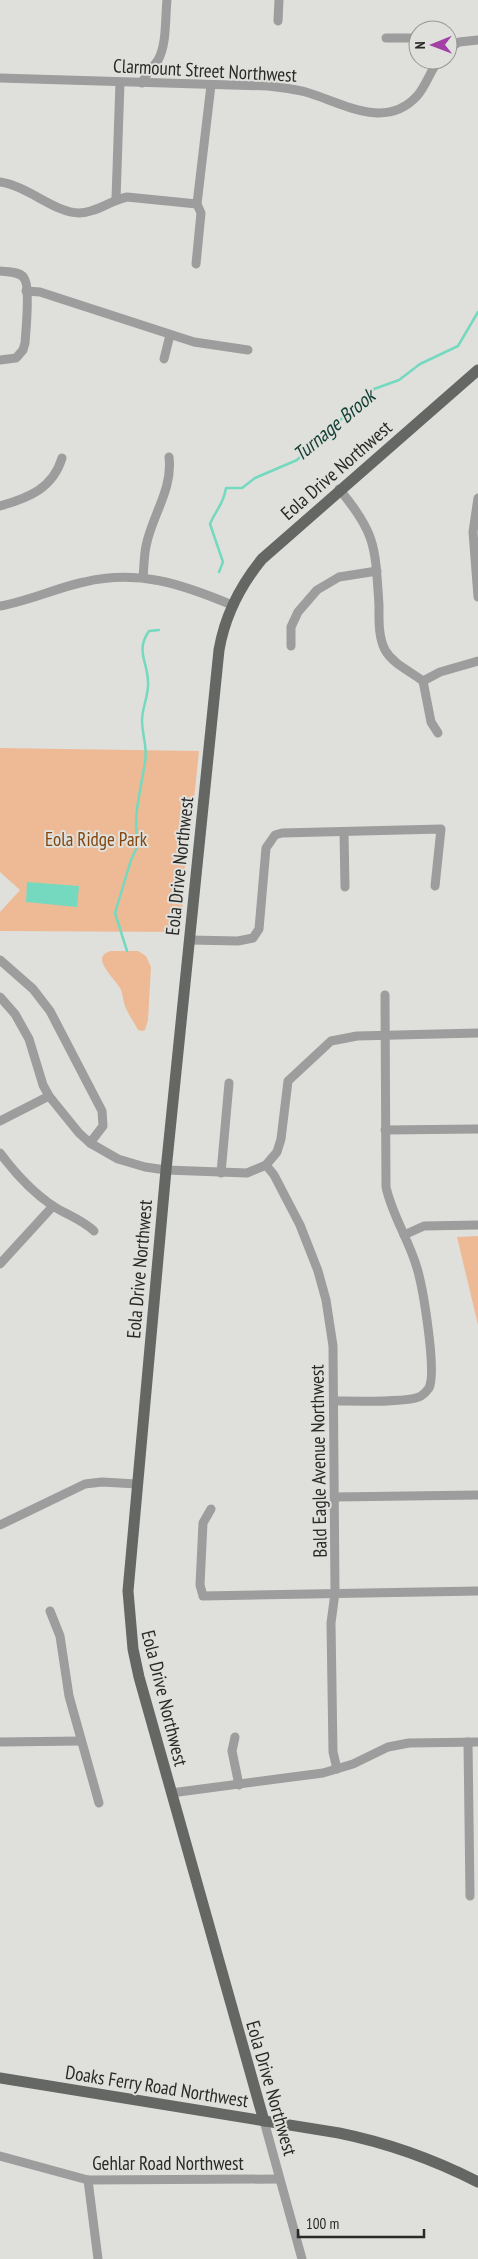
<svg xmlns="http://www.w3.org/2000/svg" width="478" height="2259" viewBox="0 0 478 2259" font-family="'PT Sans Narrow',sans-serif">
<rect width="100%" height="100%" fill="#dfe0dc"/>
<g fill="#eeba96">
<polygon points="0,748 199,751 192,819 189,828 182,894 183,903 180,932 0,931 0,912 20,890 0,872"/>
<path d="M111,951h27l8,5 5,11 -3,53 -3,10 -3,1 -4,-1c-4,-8 -10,-16 -13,-24 -2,-5 -2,-11 -4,-16 -5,-11 -33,-33 -10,-39z"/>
<polygon points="478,1236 478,1325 457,1237"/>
</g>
<polygon fill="#74d9bf" points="27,882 79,886 77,907 26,902"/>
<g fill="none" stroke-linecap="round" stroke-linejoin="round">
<g stroke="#74d9bf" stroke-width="2.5">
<path d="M219,572l4,-10 -13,-38c6,-15 13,-18 16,-36h16l13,-10 42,-18 77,-71 25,-9 21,-16 38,-18 20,-34"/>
<path d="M127,951l-12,-38 16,-53 7,-15c-6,-28 3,-55 7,-83 3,-14 -3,-27 -3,-42 0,-12 7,-25 6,-38 0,-20 -13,-31 1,-51l10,-1"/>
</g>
<g stroke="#9c9d9c" stroke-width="9">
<polyline points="278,21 279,0"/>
<polyline points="386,38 418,38"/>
<polyline points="448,49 459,42 478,40"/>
<path d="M0,78l268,8c14,2 28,3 41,7 35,11 77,37 108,3 9,-10 13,-25 22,-36"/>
<path d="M142,83c4,-10 11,-15 16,-23 9,-16 7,-42 9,-60"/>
<path d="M0,182c28,4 55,31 79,31 17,0 32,-13 48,-16l70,7"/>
<polyline points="116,199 120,82"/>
<polyline points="196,264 201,213 197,204 211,85"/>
<path d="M0,271c8,1 22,0 25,9 5,10 1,50 0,63l-2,7 -7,8 -16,2"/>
<polyline points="26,291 40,292 194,342 248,350"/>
<polyline points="164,359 170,335"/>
<path d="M339,489c38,45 36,59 40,116 0,14 -1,31 6,45 8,14 25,21 38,31"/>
<polyline points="478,498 473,532 478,597"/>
<path d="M0,506c29,-8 53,-18 62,-48"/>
<path d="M143,577c1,-10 1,-21 3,-31 6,-31 27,-56 23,-89"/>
<path d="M0,606c29,-5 56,-18 84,-24 54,-13 98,2 148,23"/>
<polyline points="291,646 291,627 298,612 317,590 339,577 377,571"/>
<polyline points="423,681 440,672 478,661"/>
<polyline points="423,681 431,722 438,733"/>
<polyline points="344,832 345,887"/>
<polyline points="190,940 238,941 253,938 259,929 266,848 275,835 282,833 441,829 435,886"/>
<polyline points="0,960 33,989 50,1011 102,1111 103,1126 90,1143"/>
<polyline points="0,997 15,1014 29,1039 43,1085 49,1096 79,1133 90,1143 118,1159 145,1167 166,1170 247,1173 266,1165 277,1152 281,1139 288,1081 331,1041 357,1036 478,1033"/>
<polyline points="0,1121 49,1096"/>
<polyline points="385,1130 478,1129"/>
<path d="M0,1153c15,20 32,39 53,53 14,9 28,13 41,25"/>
<polyline points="266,1165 274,1175 300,1225 318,1271 326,1300 333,1346 335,1593 331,1623 333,1752 337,1769"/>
<polyline points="221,1173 229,1083"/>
<polyline points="404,1235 424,1226 478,1225"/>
<polyline points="0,1264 53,1206"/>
<path d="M334,1401c17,0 76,2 87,-5 3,-2 6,-5 8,-8 8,-16 -6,-100 -12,-120 -8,-28 -25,-53 -31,-81l-1,-192"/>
<polyline points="335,1497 478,1495"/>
<polyline points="211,1509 203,1523 200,1585 203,1596 478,1591"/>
<polyline points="0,1525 85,1484 102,1482 137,1484"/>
<polyline points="50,1611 60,1636 69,1696 99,1803"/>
<polyline points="235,1737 232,1751 239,1785"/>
<polyline points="0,1742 81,1741"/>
<polyline points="468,1742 470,1896"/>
<polyline points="171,1793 323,1773 353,1764 388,1747 409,1743 478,1742"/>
<polyline points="264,2121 302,2259"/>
<polyline points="0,2156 88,2180 279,2179"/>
<polyline points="88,2180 98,2259"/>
</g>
<g stroke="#656765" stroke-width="11">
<path d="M0,2078l339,55c49,10 94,26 139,49"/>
<path d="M264,2121l-125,-444 -6,-28 -5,-58 38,-421 53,-520c6,-35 21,-64 43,-91l216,-189"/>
</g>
</g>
<g text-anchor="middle" stroke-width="4" stroke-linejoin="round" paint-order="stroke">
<g font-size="19" fill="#292928" stroke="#dfe0dc">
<text transform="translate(205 70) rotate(3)" y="7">Clarmount Street Northwest</text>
<text transform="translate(336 470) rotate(-41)" y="7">Eola Drive Northwest</text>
<text transform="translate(179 866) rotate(-84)" y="7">Eola Drive Northwest</text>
<text transform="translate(139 1269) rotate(-85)" y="7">Eola Drive Northwest</text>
<text transform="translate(318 1461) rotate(-91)" y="7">Bald Eagle Avenue Northwest</text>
<text transform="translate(165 1698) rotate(76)" y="7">Eola Drive Northwest</text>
<text transform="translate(157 2086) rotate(9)" y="7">Doaks Ferry Road Northwest</text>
<text transform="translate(272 2088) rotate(74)" y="7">Eola Drive Northwest</text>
<text x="168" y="2170">Gehlar Road Northwest</text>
</g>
<g font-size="19" fill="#83450c" stroke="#dfe0dc">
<text x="96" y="846">Eola Ridge Park</text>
</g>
<g font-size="20" font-style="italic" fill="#103e34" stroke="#dfe0dc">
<text transform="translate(334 425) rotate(-40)" y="7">Turnage Brook</text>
</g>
</g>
<g transform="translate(433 45) rotate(269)"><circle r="24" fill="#dfe0dc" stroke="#969794"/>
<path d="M0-4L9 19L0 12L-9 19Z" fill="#a240a6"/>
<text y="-8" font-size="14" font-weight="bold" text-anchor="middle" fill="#292928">N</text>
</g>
<path d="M298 2229v8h126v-8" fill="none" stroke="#292928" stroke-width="2.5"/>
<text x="306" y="2229" font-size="15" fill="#292928" stroke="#dfe0dc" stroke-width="4" paint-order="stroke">100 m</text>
</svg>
